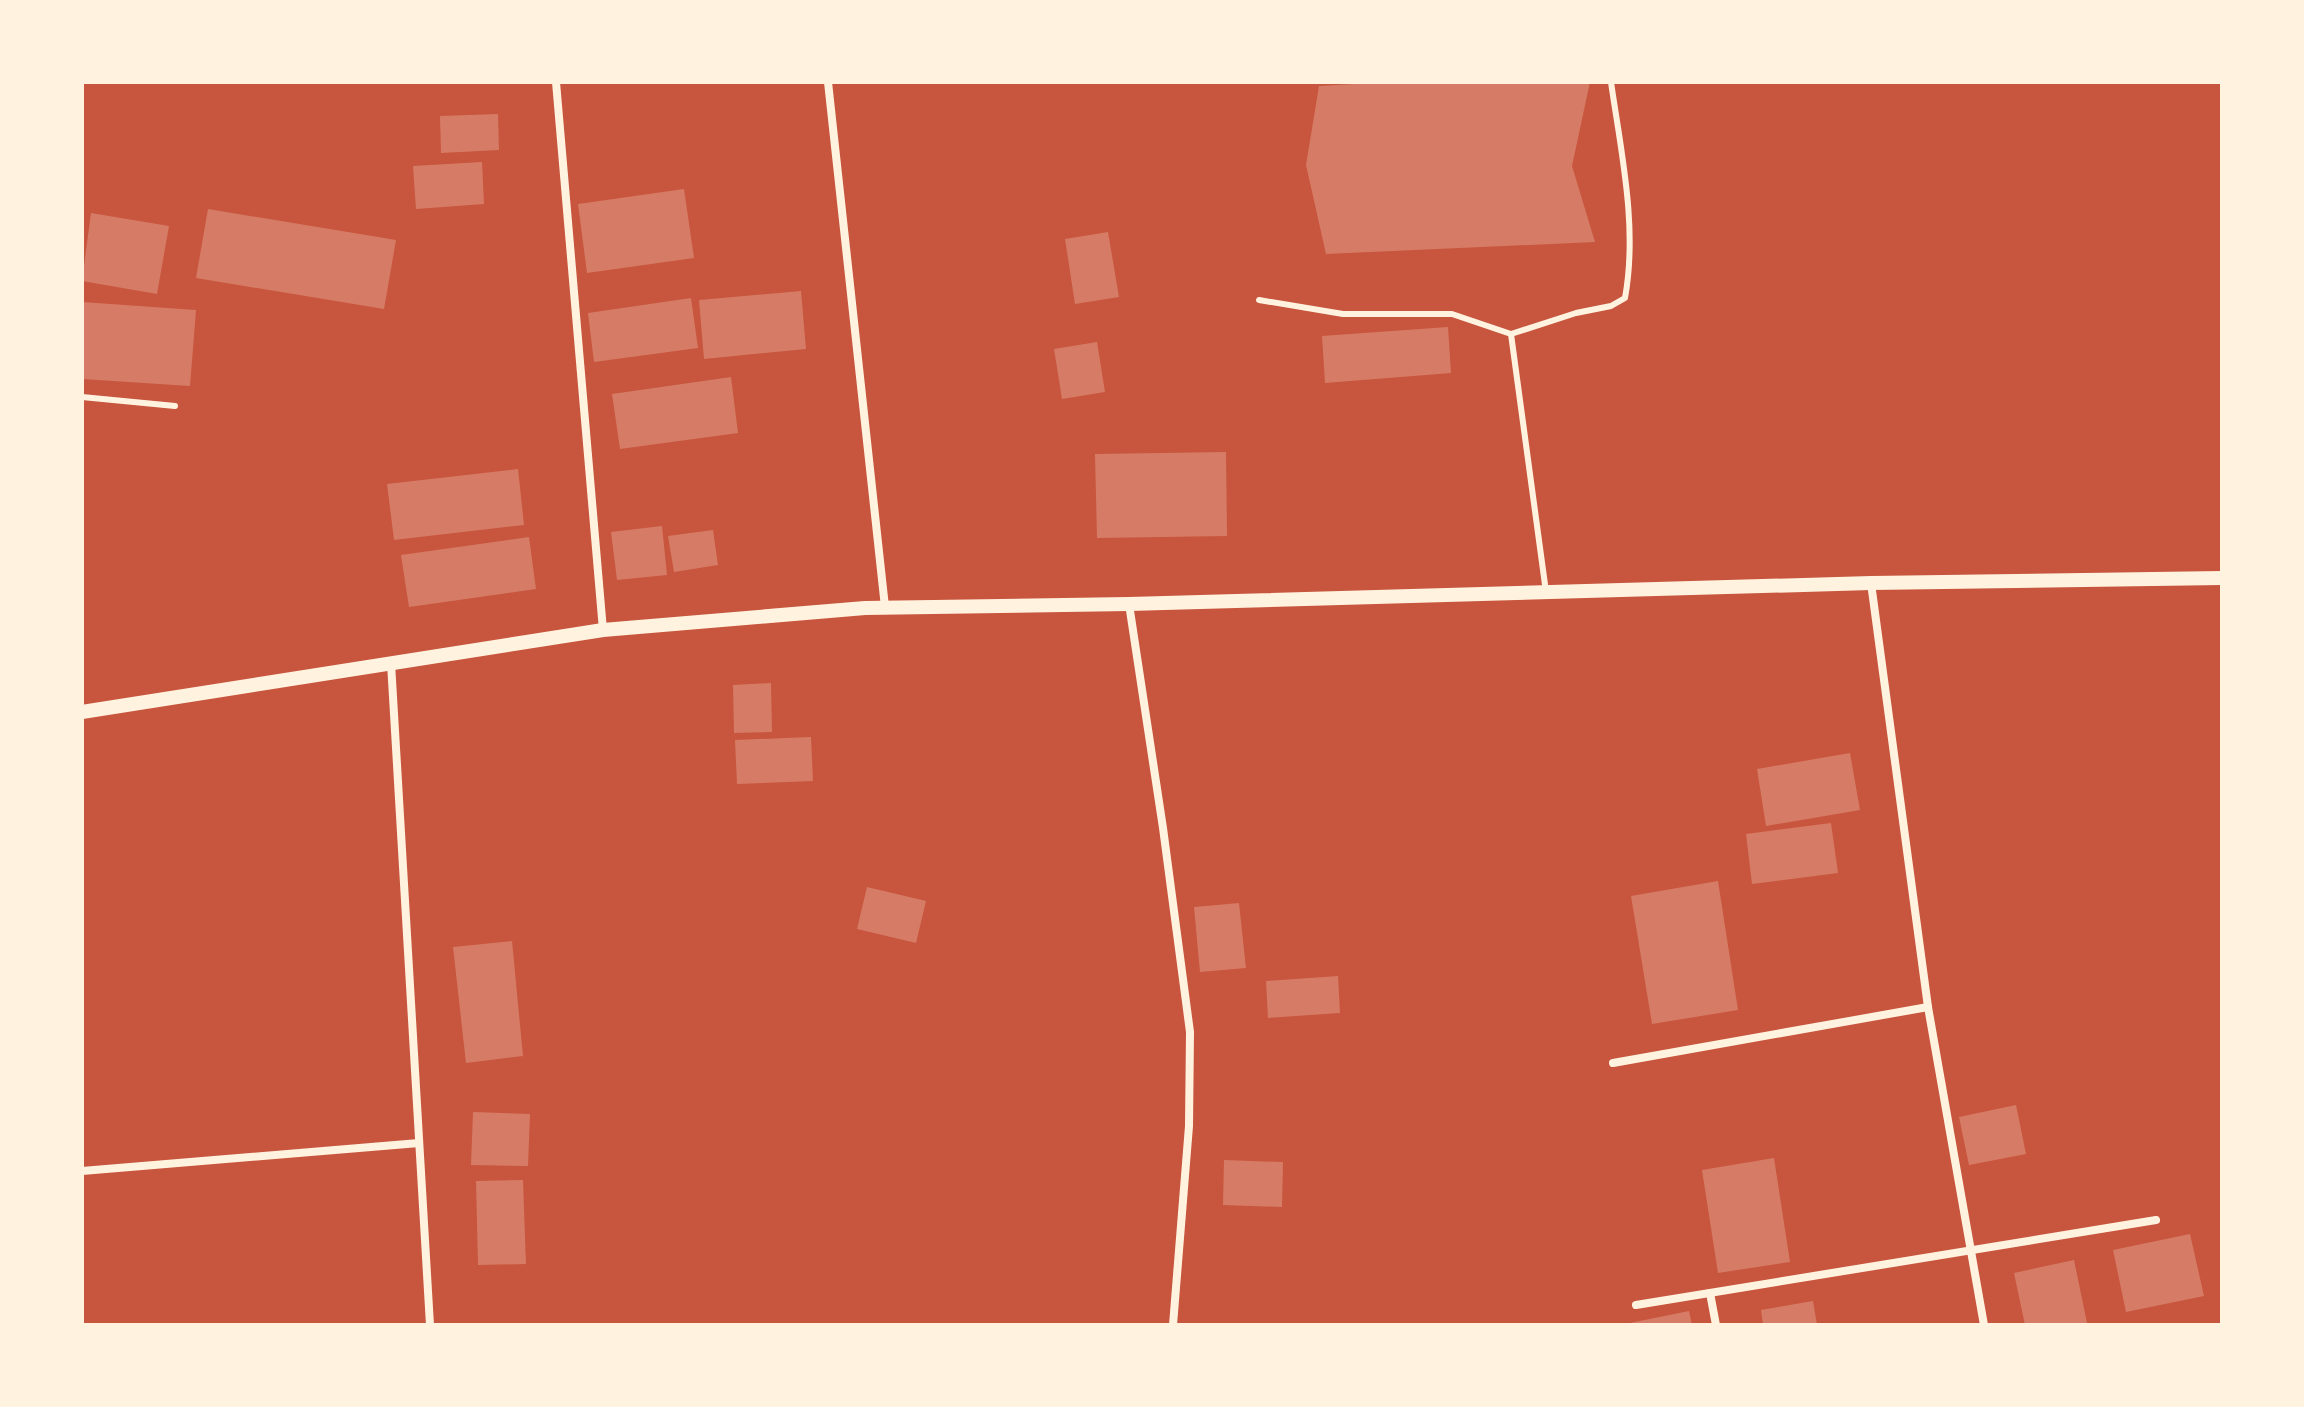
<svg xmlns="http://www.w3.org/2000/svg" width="2304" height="1407" viewBox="0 0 2304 1407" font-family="Jost,sans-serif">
<rect width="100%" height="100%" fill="#c8553d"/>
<g fill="#d67c66">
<polygon points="1389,82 1590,82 1572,166 1595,242 1326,254 1306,165 1319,86"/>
<polygon points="498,114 499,150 441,153 440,116"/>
<polygon points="482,162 484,204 416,209 413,166"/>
<polygon points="684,189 694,258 587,273 578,204"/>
<polygon points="208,209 396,240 384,309 196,278"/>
<polygon points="91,213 169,226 157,294 82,281"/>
<polygon points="1108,232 1119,297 1075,304 1065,239"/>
<polygon points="801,291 806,349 704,359 699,300"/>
<polygon points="691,298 698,348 594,362 588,313"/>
<polygon points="82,302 196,310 190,386 82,379"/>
<polygon points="1448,327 1451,373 1325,383 1322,336"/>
<polygon points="1097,342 1105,392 1062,399 1054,349"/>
<polygon points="731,377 738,433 620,449 612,394"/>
<polygon points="1226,452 1227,536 1097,538 1095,454"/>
<polygon points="518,469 524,525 394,540 387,484"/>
<polygon points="662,526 667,575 617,580 611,532"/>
<polygon points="713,530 718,565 674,572 668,536"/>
<polygon points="529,537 536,589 409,607 401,555"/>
<polygon points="771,683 772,732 734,733 733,685"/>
<polygon points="811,737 813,781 737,784 735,740"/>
<polygon points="1850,753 1860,810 1766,826 1757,769"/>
<polygon points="1831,823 1838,873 1752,884 1746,834"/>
<polygon points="1718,881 1738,1010 1652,1024 1631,896"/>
<polygon points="867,887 926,901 916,943 857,929"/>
<polygon points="1239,903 1246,968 1200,972 1194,907"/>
<polygon points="512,941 523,1056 466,1063 453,947"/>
<polygon points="1338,976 1340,1013 1268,1018 1266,981"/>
<polygon points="2016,1105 2026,1154 1969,1165 1959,1117"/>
<polygon points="473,1112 530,1114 528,1166 471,1165"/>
<polygon points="1774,1158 1790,1262 1718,1273 1702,1170"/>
<polygon points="1224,1160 1283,1162 1282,1207 1223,1205"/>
<polygon points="523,1180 526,1264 478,1265 476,1181"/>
<polygon points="2190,1234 2204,1296 2126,1312 2113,1250"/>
<polygon points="2074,1260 2087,1323 2075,1325 2025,1325 2014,1273"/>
<polygon points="1813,1301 1817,1325 1763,1325 1761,1310"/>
<polygon points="1689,1311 1692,1325 1625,1325 1625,1324"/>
</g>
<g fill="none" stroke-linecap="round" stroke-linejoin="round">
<g stroke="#fff3e0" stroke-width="6">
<polyline points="1259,300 1343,314 1452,314 1511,334"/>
<polyline points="82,397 175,406"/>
<path d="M1546,592l-35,-258 65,-21 35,-7 14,-8c13,-71 -4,-146 -14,-216"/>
</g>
<g stroke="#fff3e0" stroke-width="8">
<polyline points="556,82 603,630"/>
<polyline points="828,82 885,607"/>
<polyline points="1871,583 1928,1007 1984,1325"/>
<polyline points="1129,604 1163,828 1190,1032 1189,1126 1173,1325"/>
<polyline points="391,663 430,1325"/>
<polyline points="1613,1063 1928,1007"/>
<polyline points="82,1171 419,1143"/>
<polyline points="1710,1293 1716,1325"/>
<polyline points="1636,1305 2156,1220"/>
</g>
<polyline stroke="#fff3e0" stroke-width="14" points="82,712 603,630 865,608 1129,604 1871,583 2222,578"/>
</g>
<rect width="2304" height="1407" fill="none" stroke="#fff3e0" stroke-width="168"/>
</svg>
